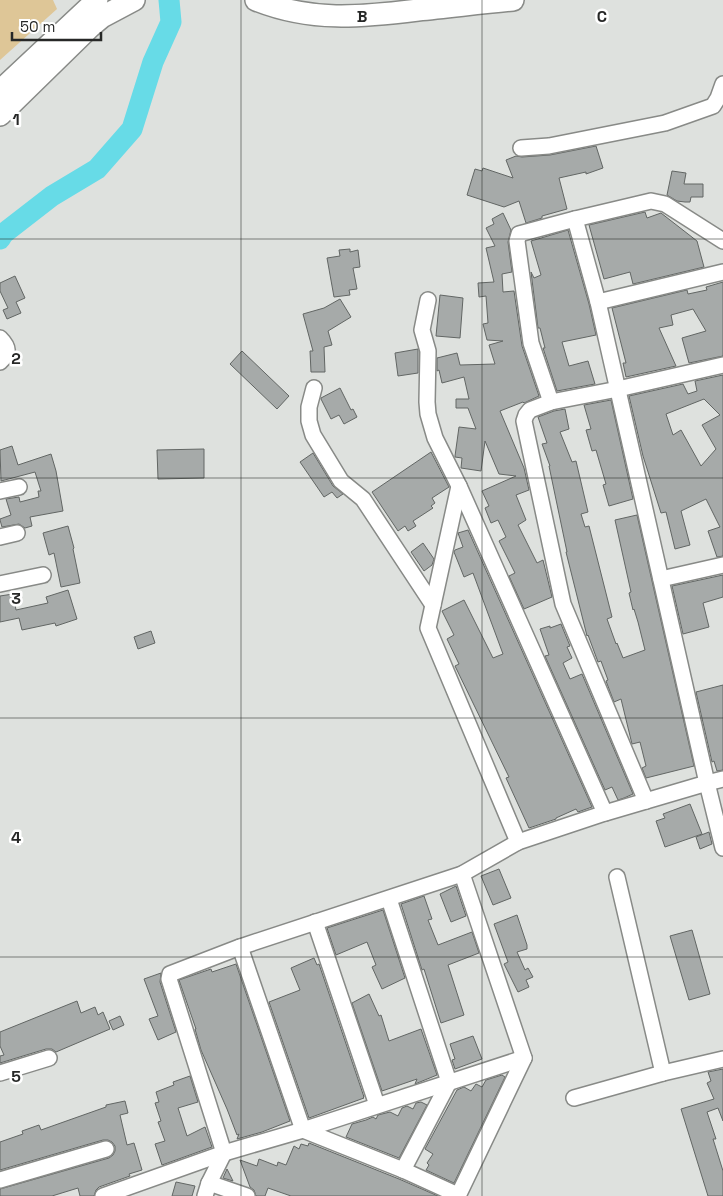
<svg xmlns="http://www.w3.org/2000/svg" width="723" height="1196" viewBox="0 0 723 1196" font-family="'Space Grotesk',sans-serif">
<rect width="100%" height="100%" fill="#dee1de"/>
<polygon fill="#dec697" points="0,0 53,0 57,9 0,60"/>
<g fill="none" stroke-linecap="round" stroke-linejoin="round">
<polyline stroke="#67dbe7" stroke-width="21" points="0,239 3,234 52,196 97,169 132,129 153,62 171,22 169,0"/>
</g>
<g fill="#a6aaa9" stroke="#626664" fill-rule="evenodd">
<polygon points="596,146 603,168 586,174 586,172 559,178 567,209 542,216 542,218 526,223 519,201 504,207 467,195 475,169 482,171 483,168 513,178 506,160 516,156 522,157 550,155"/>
<polygon points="672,171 686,173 684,184 703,184 703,197 691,197 690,202 685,202 677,201 667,195"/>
<polygon points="645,212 647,218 661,213 697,241 704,267 633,284 630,272 604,279 589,225"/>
<polygon points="503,213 511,230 508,242 512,272 502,274 503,292 514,291 522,346 539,396 524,403 523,402 500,411 524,468 529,490 516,495 526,520 518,525 537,563 543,560 552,597 524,609 509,576 515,573 499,541 506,537 498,520 491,523 485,508 489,506 482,491 516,476 499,474 485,441 481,471 461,468 462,458 455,457 455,456 459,427 476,429 468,408 456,408 456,399 469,399 464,377 442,383 439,370 437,371 437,358 457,353 460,365 495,364 489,345 503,341 487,340 483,324 488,323 486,296 479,297 478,283 494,282 486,248 495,246 486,228 494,224 492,219"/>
<polygon points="568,230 589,304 596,335 562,342 569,366 588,361 595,384 557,391 543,348 545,348 540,328 538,328 531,272 534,278 541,275 531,241"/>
<polygon points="350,249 350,252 358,250 360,267 353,268 357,289 349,290 350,295 334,297 327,258 340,256 339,250"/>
<polygon points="15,276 25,298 16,302 21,313 7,319 3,310 8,308 0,291 0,283"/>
<polygon points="723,282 723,356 689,363 682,338 706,331 693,309 671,315 673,325 659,328 676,366 626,377 623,363 626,363 612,308 687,290 688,294 707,290 706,287"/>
<polygon points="440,295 463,298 460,338 436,336"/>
<polygon points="340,299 351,317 328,331 332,345 324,347 325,372 311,372 310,351 313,351 303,314 324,308"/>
<polygon points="418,349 418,373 398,376 395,353"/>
<polygon points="242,351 289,396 277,409 230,364"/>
<path d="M723,375v181l-6,1 -9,-26 12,-4 -14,-28 -25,12 9,34 -15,4 -9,-37 -5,1 -18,-57 -14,-60 54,-12 5,10 9,-3 -2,-10zM704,399l16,16 -18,10 14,24 -15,17 -20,-36 -8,5 -7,-21z"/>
<polygon points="340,388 351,410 353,409 357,417 344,424 339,415 331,419 321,399 321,398"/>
<polygon points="611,400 633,499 609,506 603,485 606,484 596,450 592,451 586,430 591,429 584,405"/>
<polygon points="565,409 569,429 560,432 572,462 576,461 588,512 581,514 585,527 589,526 612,617 607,619 616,644 617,643 623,658 645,650 638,622 634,609 633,610 629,593 631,592 615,520 637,515 694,766 646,778 642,768 646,766 640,742 632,744 621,699 614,702 606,681 608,680 601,661 598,662 588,635 587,636 566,552 567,552 549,466 550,466 542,444 547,443 538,417 554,411"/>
<polygon points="12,446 18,465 51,454 56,471 63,511 30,517 32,526 25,528 19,524 2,527 0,520 0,519 11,515 6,499 19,497 20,502 39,497 38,491 41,491 35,472 1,481 0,450"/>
<polygon points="204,449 204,478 158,479 157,450"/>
<polygon points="431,452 449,487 432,498 435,503 431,506 433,508 413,521 416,526 408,531 405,526 398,531 372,492"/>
<polygon points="313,453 333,486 343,494 337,498 332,492 324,497 300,462"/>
<polygon points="68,526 74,548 73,549 80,583 61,587 54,553 49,555 43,533"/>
<polygon points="468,530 592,807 578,812 576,809 556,818 556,819 529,828 506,778 509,777 455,666 459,664 447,639 454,635 442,611 464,600 493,658 503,654 473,573 464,577 454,552 455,550 463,547 458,533"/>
<polygon points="423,543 434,559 432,565 424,571 411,552"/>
<polygon points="723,575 723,597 703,603 709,627 683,634 672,586"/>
<polygon points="68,590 77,619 56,626 55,623 22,630 19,618 0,622 0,596 13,594 16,610 48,603 46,597"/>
<polygon points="561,624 570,646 567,647 572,658 563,663 570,679 582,674 633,794 624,798 618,800 612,787 605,790 545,656 549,655 540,629 550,626 550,628"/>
<polygon points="151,631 155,643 138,649 134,637"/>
<polygon points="723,685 723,770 717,771 714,761 712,762 696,692"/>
<polygon points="690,804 702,834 665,847 656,821 665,818 663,814"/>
<polygon points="709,832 712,844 700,849 696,837"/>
<polygon points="499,869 511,898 493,905 481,876"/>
<polygon points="456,886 466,916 451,922 440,894"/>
<polygon points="424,896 432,919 428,920 438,945 472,932 479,953 448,965 464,1015 441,1023 424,969 422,970 401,904"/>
<polygon points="383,910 405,978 382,989 372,967 376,965 367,942 336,955 327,928"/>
<polygon points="517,915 527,945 527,949 517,952 525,970 528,968 533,977 526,980 529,987 518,992 504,964 508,962 494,924"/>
<polygon points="692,930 710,994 689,1000 670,936"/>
<polygon points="314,958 317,965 319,964 364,1097 363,1097 364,1098 309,1118 269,1002 300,990 291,968"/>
<polygon points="236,964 290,1121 262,1132 237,1139 239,1134 237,1135 227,1109 201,1050 195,1029 196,1029 179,980 211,969 212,972"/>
<polygon points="161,973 160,982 176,1032 158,1040 149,1019 158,1016 144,979"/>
<polygon points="369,994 379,1016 381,1015 389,1041 421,1029 437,1075 415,1084 417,1079 382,1091 352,1003"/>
<polygon points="77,1001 81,1013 95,1007 98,1015 103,1012 110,1029 56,1052 52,1049 46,1049 0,1063 0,1056 4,1055 0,1046 0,1032"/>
<polygon points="120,1016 124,1025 113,1030 109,1021"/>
<polygon points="473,1036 482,1059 455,1069 452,1060 455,1059 450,1044"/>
<polygon points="723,1069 723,1121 718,1108 707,1112 716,1139 713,1139 723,1171 723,1196 708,1196 681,1109 714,1099 707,1083 711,1081 708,1072"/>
<polygon points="502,1075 505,1077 454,1183 426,1170 429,1165 427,1163 433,1154 425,1149 457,1090 464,1087 471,1091 476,1084 482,1087 486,1080"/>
<polygon points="190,1076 198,1102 178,1108 187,1136 205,1127 212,1147 162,1165 155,1144 165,1141 158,1122 161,1121 155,1103 159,1102 156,1092 174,1085 173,1082"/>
<polygon points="125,1101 128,1113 120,1115 127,1145 134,1143 142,1170 129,1174 130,1176 99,1187 96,1190 94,1196 80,1196 78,1188 52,1196 0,1196 0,1189 109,1158 113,1155 115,1151 115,1146 112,1142 108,1140 103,1140 0,1170 0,1142 23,1134 22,1131 39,1125 41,1130 106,1107 106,1105"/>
<polygon points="421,1102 427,1105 399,1158 346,1137 352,1124 366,1120 373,1117 376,1119 378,1115 390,1112 398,1116 402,1108 407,1106 413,1109 416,1103"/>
<polygon points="309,1143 399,1179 438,1196 291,1196 268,1188 265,1196 256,1196 254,1190 250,1187 240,1160 257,1166 259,1159 277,1166 278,1162 286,1165 294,1146 299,1149 301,1144 308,1146"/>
<polygon points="227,1169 233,1181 223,1178"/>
<polygon points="176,1182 195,1186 192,1196 172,1196"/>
</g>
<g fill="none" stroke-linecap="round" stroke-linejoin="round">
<g stroke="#888a87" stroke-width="18">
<g id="minor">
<polyline points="521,148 549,146 665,123 713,106 718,98 723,84"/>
<polyline points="575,219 598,302 707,783 723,848"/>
<polyline points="428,300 422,330 428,351 427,402 428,414 435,438 459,486 605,813"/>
<polyline points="598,302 723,272"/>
<path d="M0,338c9,9 10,15 0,24"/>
<polyline points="314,388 309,407 309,421 313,435 341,481 363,499 433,605"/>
<polyline points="551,402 531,343 517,241 519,234 575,219 651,201 665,204 723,241"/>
<polyline points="459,486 428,628 518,842"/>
<polyline points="0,491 19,487"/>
<polyline points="0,537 17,533"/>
<polyline points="661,579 723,565"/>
<polyline points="0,584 43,575"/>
<polyline points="646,801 563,604 524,421 526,415 530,410 551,402 618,389 723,365"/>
<polyline points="617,877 663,1073"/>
<polyline points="389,899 449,1082 403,1170"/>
<polyline points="315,922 377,1105"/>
<polyline points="240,947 303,1130 403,1170 458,1195"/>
<polyline points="0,1073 49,1058"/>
<polyline points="574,1098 663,1073 723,1059"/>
<polyline points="0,1180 106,1149"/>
<polyline points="209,1183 247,1196"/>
<polyline points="103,1196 224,1153 303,1130 524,1058"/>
<polyline points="205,1196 209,1183 224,1153 169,979 170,974 240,947 462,874 518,842 605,813 707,783 723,779"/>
<polyline points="458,1196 524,1058 462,874"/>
</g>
</g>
<g stroke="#888a87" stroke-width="24">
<g id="highway">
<path d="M256,0c55,22 104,17 162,10 31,-3 63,-7 95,-10"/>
<polyline points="0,91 97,0"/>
<polyline points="0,115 90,27 102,17 134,0"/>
</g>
</g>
<use href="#minor" stroke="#fff" stroke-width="15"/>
<use href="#highway" stroke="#fff" stroke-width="21"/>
</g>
<path fill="none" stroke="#272827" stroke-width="1" stroke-opacity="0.55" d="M241,0v1196M482,0v1196M0,239h723M0,478h723M0,718h723M0,957h723"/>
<g font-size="16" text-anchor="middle" font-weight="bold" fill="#272827" stroke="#fff" stroke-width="5" stroke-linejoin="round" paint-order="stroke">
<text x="362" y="22">B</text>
<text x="602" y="22">C</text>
<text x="16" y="125">1</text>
<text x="16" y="364">2</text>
<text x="16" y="604">3</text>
<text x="16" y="843">4</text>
<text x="16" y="1082">5</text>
</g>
<path d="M12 32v8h89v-8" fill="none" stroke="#272827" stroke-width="2.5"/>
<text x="20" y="32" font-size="15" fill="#272827" stroke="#ffffff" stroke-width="4" paint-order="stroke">50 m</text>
</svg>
